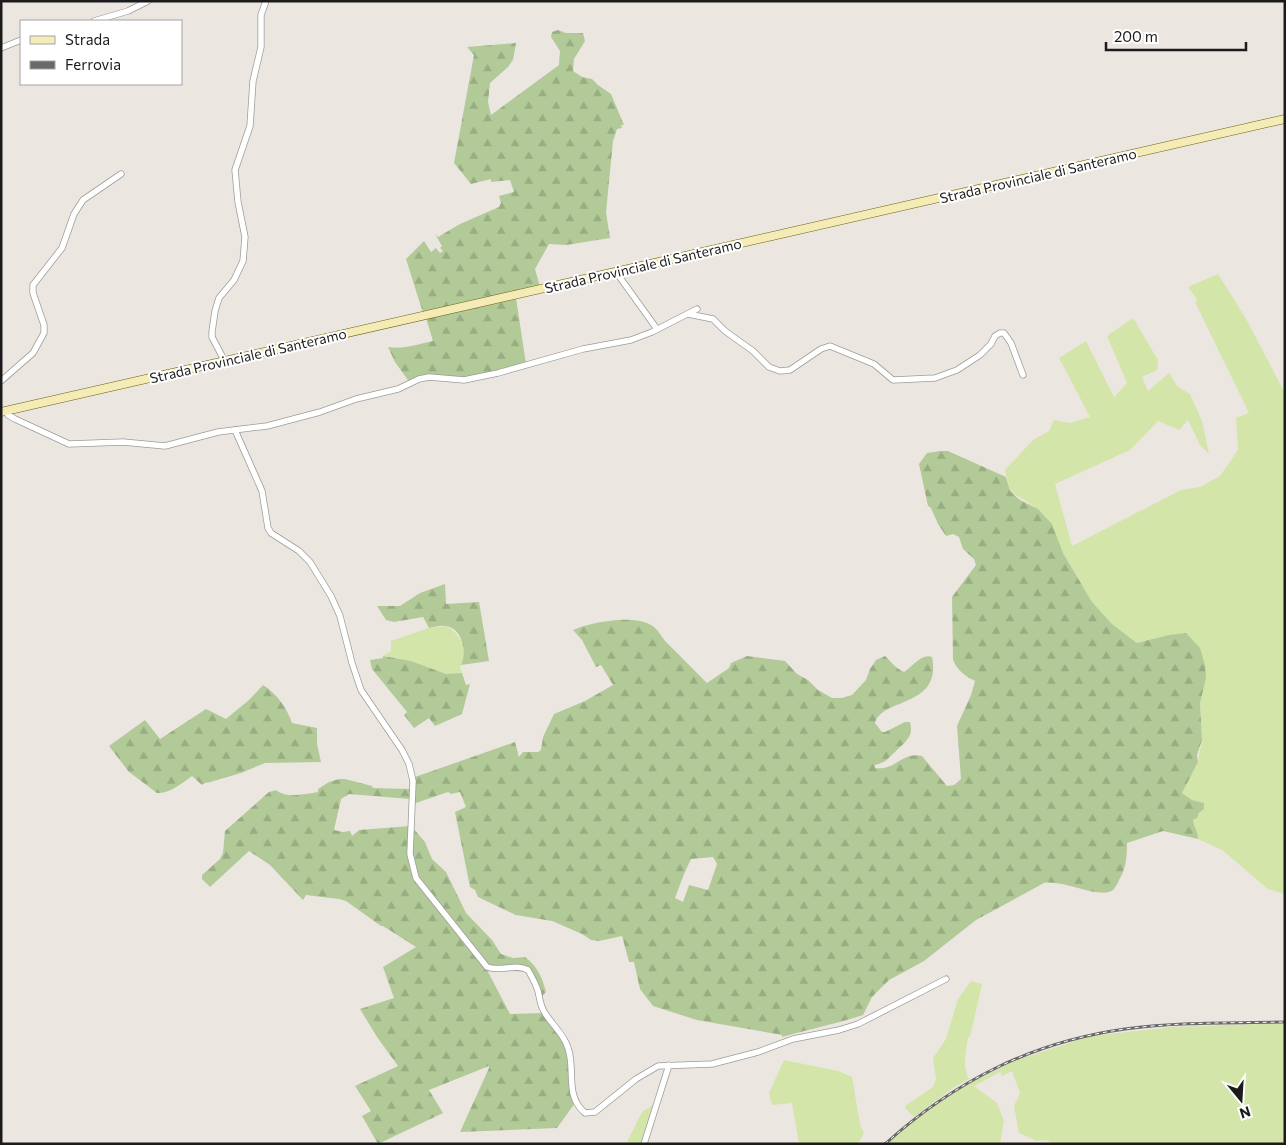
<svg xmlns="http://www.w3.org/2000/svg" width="1286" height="1145" viewBox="0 0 1286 1145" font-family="Commissioner,sans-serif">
<defs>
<pattern id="forest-firs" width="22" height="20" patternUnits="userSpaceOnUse" patternTransform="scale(1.25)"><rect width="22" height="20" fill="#b1ca98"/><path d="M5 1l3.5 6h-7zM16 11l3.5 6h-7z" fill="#98ad82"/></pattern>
</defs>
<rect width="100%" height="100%" fill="#ece6e1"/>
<g fill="#d3e5a9">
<polygon points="1218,274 1245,317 1285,393 1285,894 1268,889 1222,850 1198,839 1193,820 1204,809 1204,803 1192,800 1182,793 1198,762 1202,740 1200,703 1206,678 1137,643 1112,624 1092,602 1063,553 1047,518 1038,509 1010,491 1005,470 1033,440 1049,431 1054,420 1070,423 1090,417 1059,358 1086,341 1114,397 1127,383 1107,336 1133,318 1158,360 1157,370 1142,377 1148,391 1169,373 1177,386 1190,394 1202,421 1209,454 1200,445 1188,420 1179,430 1158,421 1130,450 1055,484 1072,546 1181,490 1200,487 1220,476 1238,450 1236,418 1249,413 1195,302 1198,301 1188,287"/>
<path d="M445,626c15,6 26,26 15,41l2,6 -16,1 -35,-13 -28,-5 8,-5v-10l38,-13z"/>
<path d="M971,981l11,3 -12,53h-2c-2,14 -6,29 1,42l-15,8 -40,30 -9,-9v-2l28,-19 3,-8 -3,-21 13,-19 12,-40z"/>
<polygon points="1285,1023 1285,1144 1053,1144 1047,1140 1037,1141 1019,1133 1014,1106 1020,1093 1012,1071 1002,1076 1000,1072 974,1086 997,1103 1004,1121 1000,1144 888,1144 911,1122 956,1090 1014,1061 1091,1036 1172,1027"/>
<polygon points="784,1060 838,1071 852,1077 860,1124 864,1133 858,1144 799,1144 792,1103 772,1105 769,1093"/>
<polygon points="656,1103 645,1144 626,1144 642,1112"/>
</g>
<g fill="url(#forest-firs)" fill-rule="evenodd">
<polygon points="558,30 566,33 583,33 585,41 574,59 573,71 582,77 592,79 598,85 611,94 624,125 621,125 622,128 617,129 613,141 606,212 610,238 566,245 549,244 535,269 540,287 423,313 406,259 424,241 431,252 436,248 440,253 443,251 440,248 442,246 435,234 438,237 460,224 499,207 501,203 499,196 514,192 510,180 491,182 491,179 471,184 454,163 474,55 467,47 516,43 513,60 508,67 490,83 488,102 491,115 559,65 560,51 551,37 552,32"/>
<path d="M516,298l10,66 -57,15 -38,-3 -21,7 -15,-21 -7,-15c15,3 30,-3 45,-6l-7,-23z"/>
<path d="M940,451h8l58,26 4,14 10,9 18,9 14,15 11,29 29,49 20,22 25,19 32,-8 17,-2 14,15 5,17 1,13 -6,25 2,37 -5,15 1,7 -16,31 10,7 12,3v6l-5,4 -2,5 -4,2c1,7 5,12 5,19l-35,-8 -36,12c0,13 -1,26 -8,37 -1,3 -4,8 -6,10 -13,10 -50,-11 -69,-7l-68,37 -52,41 -35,19 -17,17 -9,18c-27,9 -54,14 -81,22v-2l-85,-15 -44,-14 -13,-17 -6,-27h-5l-7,-26 -23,5 -8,-1 -9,-6 -30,-13 -36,-6 -38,-18 -3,-7 -5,-3 -15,-75 11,-5 -6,-15 -9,2 -3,-2 -35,12 2,-27 100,-35 4,15 4,-5h15l3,-2 2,-13 11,-23 31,-13 28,-16 -12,-20 -5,2 -14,-27 -9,-10c18,-8 65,-17 81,-3 5,4 8,11 12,15 14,14 27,27 41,41l22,-15 2,-5 16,-7 38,5 12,13 11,6 10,10 14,8h10l10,-3 14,-15 4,-11 6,-9 9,-4c5,5 13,14 19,16 8,-5 18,-19 28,-15 10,51 -50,40 -57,66l7,9h3l20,-10h5c4,15 -5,20 -15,30 -8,7 -8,10 -20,13v3c21,3 27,-17 47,-12l25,30 7,-1 7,-6 -4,-53 14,-31 4,-14c-10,-5 -17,-10 -22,-21l-1,-63 24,-32 -2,-6 -11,-10 -4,-12 -6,-3 -7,2 -8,-12 -7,-16 -3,-2 -9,-42 8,-11zM713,857l4,7 -9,26 -19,-5 -6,17 -8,-4 9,-24 7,-15z"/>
<path d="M445,584l1,20 33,-2 10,59 -28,4c7,-12 1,-38 -16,-39 -5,-1 -11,1 -16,2l-6,-11 -29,5 -8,-2 -9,-14h23l20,-13z"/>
<polygon points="383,656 411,661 446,674 462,673 466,685 470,684 462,714 435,726 429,718 414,728 404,715 407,712 372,669 370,660 383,658"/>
<path d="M263,685c14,9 24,23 29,38l25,5v16l4,18 -56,1 -24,10 -34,10v-1l-5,3 -10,-9c-10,7 -22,18 -35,17l-28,-21 -20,-26 36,-26 15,19 46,-30 20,10 23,-19z"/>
<path d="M339,779h6l27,7 1,2 37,1v10l-61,-5 -8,5 -7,31 9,2 7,-1 2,5 7,-6 51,-4 -1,21 10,39 58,73 9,9 24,46 33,-1 24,34 8,56 -18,25 -97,4 29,-64v-2l-60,24 14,23 -65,31 -16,-28 9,-5 -16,-25 43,-20 -21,-29 -17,-28 34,-11 -11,-31 33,-20 -33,-21h-2l-35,-25 -7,-2 -33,-4 -3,5 -33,-35 -21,-14 -39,36 -8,-8v-4l18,-16 3,-6 2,-22 44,-39 7,-2c10,9 29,4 42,2v-3l11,-7z"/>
<path d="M413,828l12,14 7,17 14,13 20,41 26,27 9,14 12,4 12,-1c13,10 17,20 21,35l-5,5 -12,-28 -42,-3 -66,-81 -9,-26z"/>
</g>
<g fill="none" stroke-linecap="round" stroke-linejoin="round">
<g stroke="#9c9c9c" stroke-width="7">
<g id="street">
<polyline points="94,21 128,11 148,1"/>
<polyline points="1,48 21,40"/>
<polyline points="616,272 657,329"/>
<polyline points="688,314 713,319 725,331 753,351 769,367 780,371 790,370 821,349 830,346 874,364 893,380 935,378 957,370 980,355 991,344 995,336 1000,333 1004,333 1011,343 1023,375"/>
<polyline points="223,362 222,356 212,337 212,332 215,311 219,298 234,280 243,261 245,237 238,202 235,170 250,126 253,81 261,47 261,15 266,1"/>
<polyline points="1,381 33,353 44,333 44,325 33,293 33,285 62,248 74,214 83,200 121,174"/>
<polyline points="6,411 8,415 15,419 69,444 123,442 165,446 218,432 267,426 320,412 356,399 398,389 419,379 429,377 464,380 498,373 583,349 631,340 652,332 697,309"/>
<path d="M235,430l27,61 6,37 3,5 28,18 11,11 21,34 9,20 12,47 9,27 41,60 7,14 4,17 -3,73 6,24 71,89c13,5 29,-4 41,3 4,7 8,14 10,21 2,8 2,15 7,22 7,12 19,21 23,35 8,22 -4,47 17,65l10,-1 41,-33 22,-13 54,-2 46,-12 35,-13 46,-9 19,-6 88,-45"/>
<polyline points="644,1144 669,1065"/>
</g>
</g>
<g stroke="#6a610a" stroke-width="9">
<polyline id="secondary" points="1,412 1285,119"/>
</g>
<use href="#street" stroke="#fff" stroke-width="5.5"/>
<use href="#secondary" stroke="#f5ebb6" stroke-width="8"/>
<g stroke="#696969" stroke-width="3">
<path id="rail" d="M885,1144c70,-63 147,-102 240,-115 52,-7 107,-6 160,-7"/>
</g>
<use href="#rail" stroke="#fff" stroke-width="1" stroke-dasharray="4" stroke-linecap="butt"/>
</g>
<g text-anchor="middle" stroke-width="4" stroke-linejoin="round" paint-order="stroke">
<g font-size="14" fill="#1b1b1b" stroke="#fff">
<text transform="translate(1038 176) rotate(-13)" y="5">Strada Provinciale di Santeramo</text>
<text transform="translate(643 266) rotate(-13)" y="5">Strada Provinciale di Santeramo</text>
<text transform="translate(248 356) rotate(-13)" y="5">Strada Provinciale di Santeramo</text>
</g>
</g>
<rect width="1286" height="1145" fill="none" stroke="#1b1b1b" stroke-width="5"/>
<rect x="20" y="20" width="162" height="65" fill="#ffffff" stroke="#a4a4a4"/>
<rect x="30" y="36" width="25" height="8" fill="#f5ebb6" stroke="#a4a4a4"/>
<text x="65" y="45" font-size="15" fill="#1b1b1b">Strada</text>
<rect x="30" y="61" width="25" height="8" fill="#696969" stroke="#a4a4a4"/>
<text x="65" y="70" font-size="15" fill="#1b1b1b">Ferrovia</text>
<g transform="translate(1241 1100) rotate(162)" stroke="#ffffff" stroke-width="4" paint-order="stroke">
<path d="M0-4L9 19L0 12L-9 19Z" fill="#1b1b1b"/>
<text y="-8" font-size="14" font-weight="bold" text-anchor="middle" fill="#1b1b1b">N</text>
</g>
<path d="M1106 42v8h140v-8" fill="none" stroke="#1b1b1b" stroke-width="2.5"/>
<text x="1114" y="42" font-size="15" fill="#1b1b1b" stroke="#ffffff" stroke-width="4" paint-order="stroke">200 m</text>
</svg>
